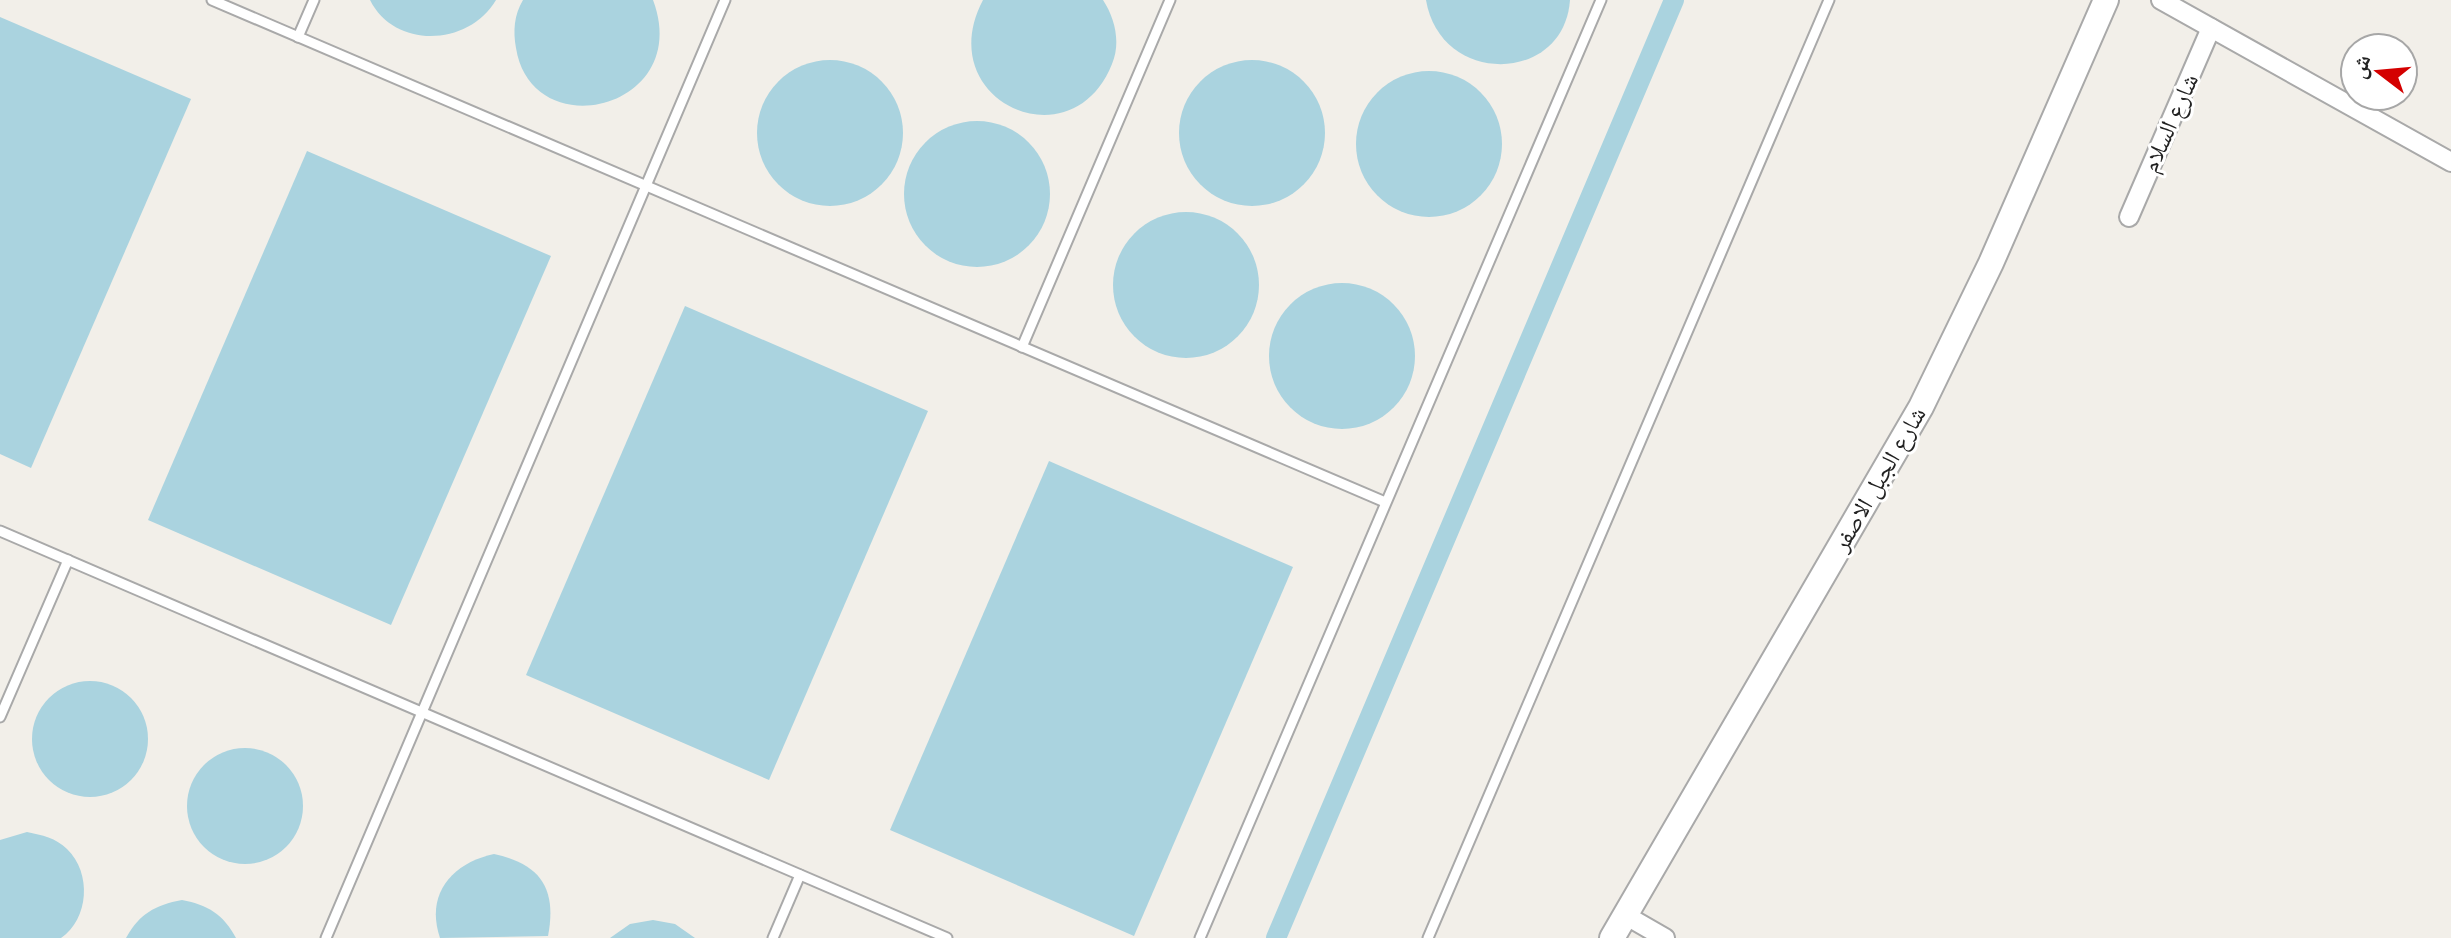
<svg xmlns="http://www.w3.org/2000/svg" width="2451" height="938" viewBox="0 0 2451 938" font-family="'Nunito Sans','Noto Naskh Arabic',sans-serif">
<rect width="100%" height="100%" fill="#f2efe9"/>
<g fill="#aad3df">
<path d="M370,0h126c-27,46 -101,50 -126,0z"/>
<path d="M523,0h130c41,109 -121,148 -137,48 -3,-17 -2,-33 7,-48z"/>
<path d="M983,0h120c12,18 18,43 9,64 -40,101 -182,37 -129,-64z"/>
<path d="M1426,0h144c-6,85 -130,86 -144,0z"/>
<polygon points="0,17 191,99 31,468 0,454"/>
<circle cx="1252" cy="133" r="73"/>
<circle cx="830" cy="133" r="73"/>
<circle cx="1429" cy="144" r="73"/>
<circle cx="977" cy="194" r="73"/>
<polygon points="307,151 551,256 391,625 148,520"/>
<circle cx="1186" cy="285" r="73"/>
<circle cx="1342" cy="356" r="73"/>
<polygon points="685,306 928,411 769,780 526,675"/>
<polygon points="1049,461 1293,567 1134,936 890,830"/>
<circle cx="90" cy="739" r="58"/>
<circle cx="245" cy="806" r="58"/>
<path d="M27,832c15,3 29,6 40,17 25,24 22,70 -6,89h-61v-98z"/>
<path d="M494,854c47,10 63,35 54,82l-108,2c-15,-44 12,-75 54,-84z"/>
<path d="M182,900c26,5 41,14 54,38h-110c13,-24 29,-33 56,-38z"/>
<polygon points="653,920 675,924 695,938 610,938 630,924"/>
</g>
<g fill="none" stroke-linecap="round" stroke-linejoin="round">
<polyline stroke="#aad3df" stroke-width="20" points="1276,938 1674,0"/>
<g stroke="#a9a9a9" stroke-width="13">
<g id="service">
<polyline points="212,0 1385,502"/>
<polyline points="298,37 314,0"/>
<polyline points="1022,347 1170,0"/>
<polyline points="0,531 947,938"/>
<polyline points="0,717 68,560"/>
<polyline points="326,938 725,0"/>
<polyline points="773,938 800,875"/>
<polyline points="1200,938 1601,0"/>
<polyline points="1428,938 1829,0"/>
</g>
</g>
<g stroke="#a9a9a9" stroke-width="22">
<g id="minor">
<polyline points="2161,0 2451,162"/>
<polyline points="2129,217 2211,28"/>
<polyline points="1625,915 1665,938"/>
</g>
</g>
<g stroke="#a9a9a9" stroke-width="28">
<polyline id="tertiary" points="1612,938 1921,407 1991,263 2106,0"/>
</g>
<use href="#service" stroke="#fff" stroke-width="9"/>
<use href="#minor" stroke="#fff" stroke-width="18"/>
<use href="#tertiary" stroke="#fff" stroke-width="24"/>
</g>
<g text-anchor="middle" stroke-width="6" stroke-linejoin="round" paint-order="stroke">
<g font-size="24" fill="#222" stroke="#fff">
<text transform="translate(2170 123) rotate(-66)" y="8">شارع السلام</text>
<text transform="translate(1879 479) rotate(-60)" y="8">شارع الجبل الاصفر</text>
</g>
</g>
<g transform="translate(2379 72) rotate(286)"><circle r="38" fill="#ffffff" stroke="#a7a7a7" stroke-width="2"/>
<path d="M0-6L14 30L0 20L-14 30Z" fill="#d40000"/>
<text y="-12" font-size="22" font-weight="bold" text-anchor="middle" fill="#222222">ش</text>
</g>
</svg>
